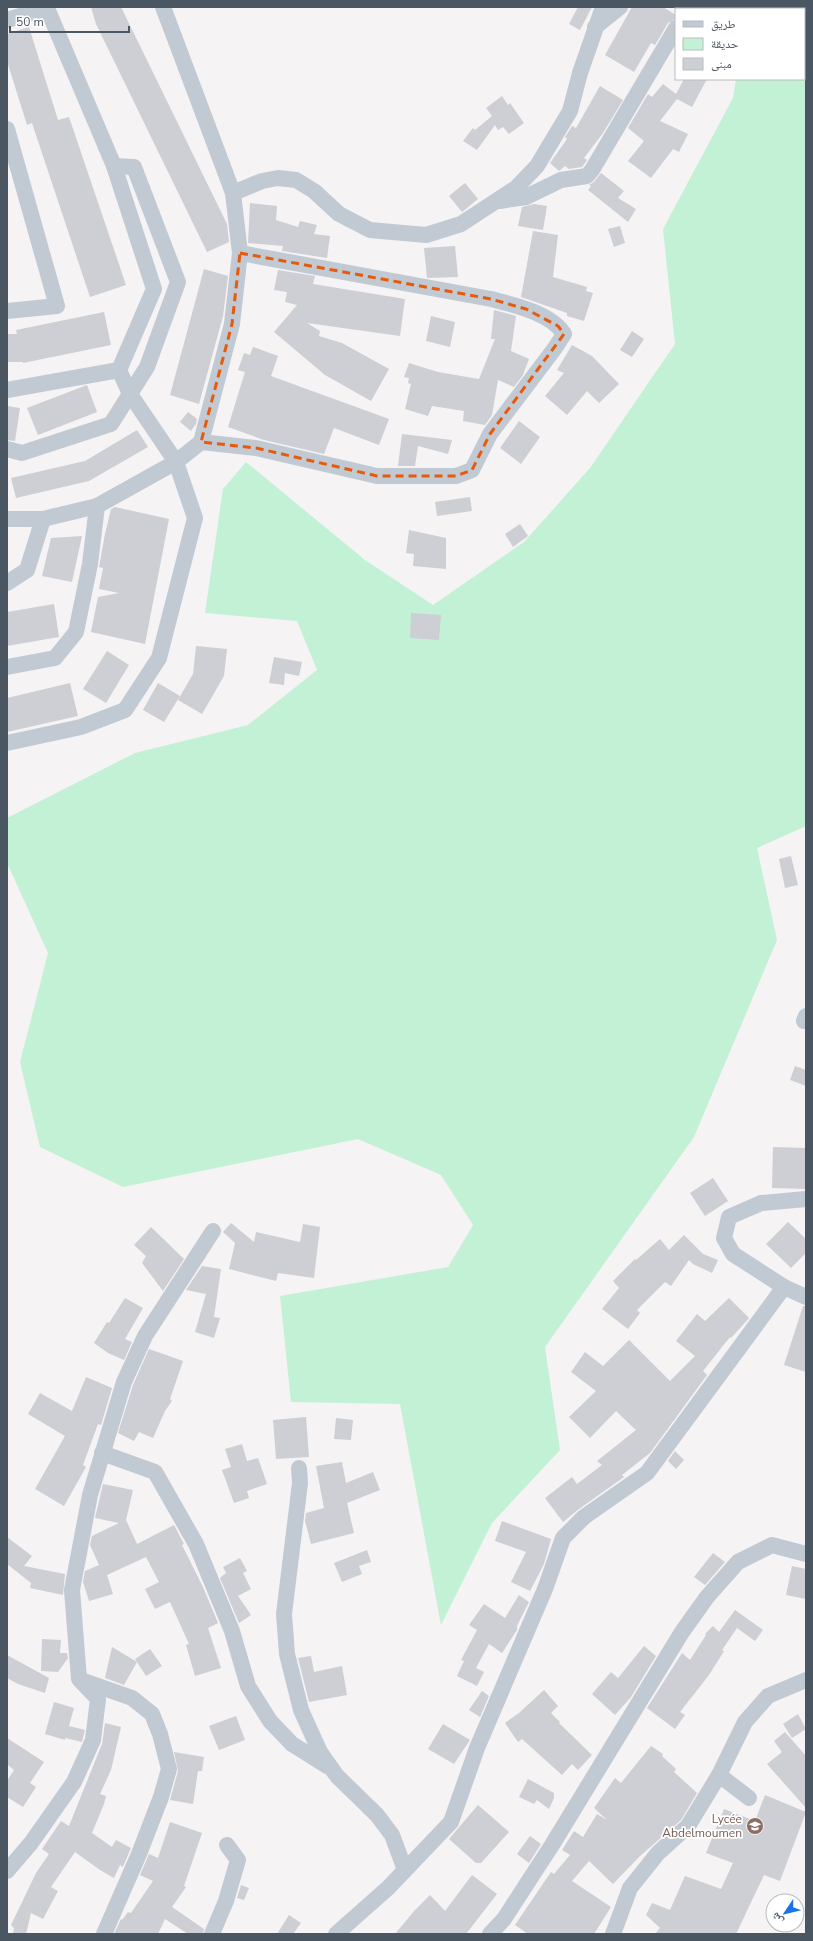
<svg xmlns="http://www.w3.org/2000/svg" width="813" height="1941" viewBox="0 0 813 1941" font-family="'Nunito Sans','Noto Naskh Arabic',sans-serif">
<rect width="100%" height="100%" fill="#f5f3f3"/>
<polygon fill="#c3f1d5" points="746,7 806,7 806,826 757,848 777,940 694,1137 545,1347 560,1450 492,1523 441,1625 400,1404 291,1402 280,1296 448,1267 473,1225 441,1175 358,1139 123,1187 40,1147 20,1062 48,953 7,863 7,818 135,753 248,725 317,670 297,621 205,613 223,489 246,462 365,560 433,605 524,542 590,468 675,344 663,229 733,98 736,79 804,79 804,9 746,9"/>
<g fill="#cdcfd5">
<polygon points="91,7 121,7 227,224 229,242 207,252 96,24"/>
<polygon points="578,7 592,7 580,30 569,24"/>
<polygon points="632,7 663,7 676,15 676,19 668,23 655,45 651,43 634,72 605,55"/>
<polygon points="29,27 58,120 69,117 126,285 90,297 32,123 27,125 7,61 7,34"/>
<polygon points="684,79 707,79 692,107 677,99 660,121 688,134 679,152 673,149 651,178 628,161 644,141 628,128 648,94 652,97 663,84 676,94"/>
<polygon points="600,86 623,100 603,133 584,158 587,160 582,167 569,169 565,166 559,171 550,163 567,139 565,137 572,126 576,128"/>
<polygon points="502,96 508,105 510,103 524,123 509,134 503,127 498,130 495,125 477,150 463,141 473,128 475,130 492,116 486,108"/>
<polygon points="601,173 624,191 618,198 636,209 628,222 588,190 591,186 589,185 594,182"/>
<polygon points="465,183 478,199 462,212 449,196"/>
<polygon points="250,203 277,206 276,220 298,227 300,221 317,225 314,234 330,236 327,258 282,251 283,246 248,243"/>
<polygon points="534,204 547,206 543,230 518,226 522,207"/>
<polygon points="620,226 625,243 614,247 608,229"/>
<polygon points="533,231 558,235 553,277 587,287 586,291 593,293 584,321 567,316 567,313 521,297"/>
<polygon points="455,246 458,277 427,278 424,248"/>
<polygon points="204,269 228,276 223,316 199,404 170,395"/>
<polygon points="278,270 315,276 313,284 405,299 400,336 307,323 320,331 319,336 342,343 389,369 371,401 325,375 274,332 297,305 285,302 287,292 274,290"/>
<polygon points="494,310 516,316 511,351 529,359 523,375 514,387 498,380 492,415 485,425 463,421 464,411 432,406 428,416 405,409 411,384 408,383 409,378 404,377 409,363 438,372 479,379 495,339 491,339"/>
<polygon points="104,312 111,345 23,363 23,362 7,362 7,334 17,334 16,330"/>
<polygon points="431,316 455,322 450,347 426,341"/>
<polygon points="632,331 644,339 632,357 620,350"/>
<polygon points="572,345 592,356 619,384 599,403 587,391 567,415 545,396 564,373 557,370"/>
<polygon points="253,347 278,356 271,376 389,419 379,445 334,428 324,454 264,440 228,427 245,372 238,370 244,353 250,355"/>
<polygon points="87,385 97,412 38,435 27,408"/>
<polygon points="7,406 20,408 15,441 7,440"/>
<polygon points="188,412 197,419 196,424 191,431 180,422"/>
<polygon points="519,421 540,437 521,464 500,448"/>
<polygon points="137,430 148,447 89,481 16,498 11,478 85,461"/>
<polygon points="402,434 419,436 452,440 448,454 418,446 415,466 398,466"/>
<polygon points="470,497 472,511 437,516 435,502"/>
<polygon points="115,507 169,519 145,644 91,632 98,597 119,593 99,589 103,568 99,567 105,534 111,509"/>
<polygon points="520,524 528,536 513,547 505,534"/>
<polygon points="409,530 446,538 446,569 413,566 414,554 406,553"/>
<polygon points="82,536 72,582 42,576 51,538"/>
<polygon points="54,604 59,637 7,646 7,612"/>
<polygon points="411,613 441,615 439,640 410,638"/>
<polygon points="196,646 227,649 224,676 202,714 178,700 193,674"/>
<polygon points="107,651 129,665 106,703 83,689"/>
<polygon points="274,657 302,662 299,676 285,673 284,685 269,683"/>
<polygon points="70,683 78,716 7,732 7,698"/>
<polygon points="158,683 180,696 164,722 143,710"/>
<polygon points="791,856 798,885 785,888 779,859"/>
<polygon points="795,1066 806,1070 806,1086 790,1080"/>
<polygon points="773,1147 806,1148 806,1189 772,1188"/>
<polygon points="713,1178 728,1201 705,1216 690,1193"/>
<polygon points="788,1222 806,1239 806,1253 791,1268 766,1244"/>
<polygon points="231,1223 254,1242 256,1232 300,1242 303,1224 320,1227 314,1278 278,1273 276,1281 229,1269 235,1243 223,1232"/>
<polygon points="151,1227 184,1259 163,1291 142,1263 146,1256 134,1245"/>
<polygon points="684,1235 703,1254 718,1260 712,1273 693,1264 689,1260 671,1286 665,1282 637,1310 640,1313 628,1329 602,1309 619,1288 613,1281 635,1259 636,1260 660,1239 669,1250"/>
<polygon points="202,1266 221,1269 214,1317 220,1318 214,1338 195,1332 206,1294 186,1290"/>
<polygon points="125,1298 143,1308 125,1339 132,1342 124,1360 108,1353 94,1343 107,1322 109,1323"/>
<polygon points="729,1298 749,1318 731,1338 730,1337 703,1371 707,1375 650,1453 622,1475 624,1477 579,1509 563,1522 545,1498 572,1477 577,1484 602,1465 597,1461 636,1430 616,1411 590,1438 569,1417 596,1391 571,1372 585,1352 603,1366 629,1340 670,1381 695,1356 676,1341 697,1314 705,1321"/>
<polygon points="803,1306 806,1306 806,1372 784,1365"/>
<polygon points="149,1349 183,1361 170,1399 172,1401 165,1411 153,1438 139,1432 134,1441 118,1433 133,1385"/>
<polygon points="86,1377 112,1388 101,1425 98,1424 83,1465 86,1467 64,1506 35,1489 65,1436 28,1414 40,1393 72,1411"/>
<polygon points="306,1417 309,1457 276,1459 273,1420"/>
<polygon points="336,1418 353,1420 351,1440 334,1439"/>
<polygon points="242,1444 247,1461 258,1458 267,1484 247,1491 249,1498 234,1503 222,1470 231,1467 225,1449"/>
<polygon points="675,1451 684,1460 676,1469 668,1461"/>
<polygon points="342,1462 346,1483 373,1472 380,1490 347,1503 354,1533 311,1544 305,1521 306,1513 324,1508 316,1466"/>
<polygon points="103,1484 133,1490 126,1520 137,1544 174,1525 184,1544 182,1545 203,1587 218,1623 208,1628 221,1668 195,1676 186,1645 189,1644 170,1602 155,1609 145,1589 159,1582 146,1557 107,1575 113,1594 89,1601 83,1582 85,1571 99,1565 90,1545 92,1536 119,1523 95,1518"/>
<polygon points="502,1521 551,1539 544,1564 530,1591 511,1582 526,1552 495,1541"/>
<polygon points="7,1537 32,1556 24,1566 65,1574 63,1595 30,1588 31,1583 7,1564"/>
<polygon points="367,1550 371,1562 359,1566 362,1574 342,1582 334,1563"/>
<polygon points="713,1553 725,1562 705,1585 694,1577"/>
<polygon points="240,1558 247,1571 243,1573 251,1589 238,1596 251,1615 239,1623 220,1578 226,1573 223,1567"/>
<polygon points="792,1566 806,1569 806,1599 786,1595"/>
<polygon points="519,1595 529,1602 517,1626 517,1630 502,1653 489,1644 476,1668 484,1672 477,1686 457,1676 464,1661 461,1660 477,1630 469,1625 484,1604 505,1618"/>
<polygon points="735,1610 763,1630 755,1641 737,1628 722,1650 724,1651 709,1675 680,1712 685,1715 675,1729 647,1708 682,1653 690,1660 706,1635 705,1634 713,1626 719,1632"/>
<polygon points="42,1639 61,1640 60,1653 67,1653 68,1658 58,1672 41,1671"/>
<polygon points="644,1646 656,1656 631,1697 615,1715 592,1694 611,1672 618,1678"/>
<polygon points="112,1647 137,1662 124,1685 105,1678"/>
<polygon points="150,1649 162,1666 146,1676 135,1659"/>
<polygon points="7,1655 49,1678 45,1693 18,1684 7,1678"/>
<polygon points="311,1656 314,1672 342,1666 347,1695 309,1702 298,1658"/>
<polygon points="544,1690 558,1706 551,1713 560,1722 559,1723 592,1755 578,1770 572,1764 562,1775 522,1739 518,1742 505,1723 519,1713"/>
<polygon points="482,1691 489,1696 480,1717 469,1710"/>
<polygon points="54,1702 74,1708 69,1726 85,1730 82,1742 65,1738 65,1740 45,1734"/>
<polygon points="798,1714 806,1729 792,1738 783,1724"/>
<polygon points="236,1716 245,1740 219,1750 209,1726"/>
<polygon points="105,1723 121,1727 111,1770 100,1794 106,1796 104,1804 92,1833 112,1847 116,1840 131,1848 130,1850 123,1867 120,1865 114,1878 100,1870 75,1852 51,1887 58,1891 43,1919 31,1913 26,1934 13,1934 14,1928 11,1925 36,1873 49,1854 42,1849 61,1821 69,1826 102,1744"/>
<polygon points="443,1724 470,1740 454,1764 428,1749"/>
<polygon points="785,1732 806,1756 806,1808 767,1764 782,1752 774,1741"/>
<polygon points="7,1738 44,1762 30,1783 36,1787 23,1807 7,1797 7,1781 14,1770 7,1764"/>
<polygon points="651,1746 663,1754 662,1756 676,1769 674,1772 697,1793 681,1820 639,1857 613,1884 589,1861 572,1881 611,1907 594,1934 528,1934 515,1925 551,1872 554,1874 570,1855 562,1850 574,1831 583,1837 597,1814 607,1820 594,1808 615,1778 621,1783"/>
<polygon points="174,1752 204,1757 202,1771 198,1771 193,1804 170,1800 178,1771"/>
<polygon points="528,1779 554,1793 554,1798 549,1809 537,1800 534,1804 519,1797"/>
<polygon points="765,1795 806,1812 780,1881 764,1875 736,1934 655,1934 660,1928 646,1915 652,1903 670,1910 685,1876 721,1889 733,1863 706,1853 724,1809 755,1821"/>
<polygon points="478,1805 509,1832 481,1863 476,1863 449,1839"/>
<polygon points="170,1822 202,1833 184,1886 186,1887 172,1907 204,1929 203,1934 188,1934 165,1919 158,1934 114,1934 121,1919 122,1920 128,1912 131,1913 153,1881 140,1875 149,1854 158,1858"/>
<polygon points="530,1836 541,1844 529,1863 517,1854"/>
<polygon points="472,1875 497,1894 466,1934 395,1934 415,1910 430,1895 445,1911"/>
<polygon points="241,1885 249,1888 244,1900 237,1898"/>
<polygon points="289,1915 301,1923 293,1934 277,1934"/>
</g>
<g fill="none" stroke-linecap="round" stroke-linejoin="round">
<g stroke="#c1cad2" stroke-width="16">
<polyline points="687,9 688,7"/>
<polyline points="7,20 47,8 114,166 154,289 119,370"/>
<polyline points="595,27 620,7"/>
<polyline points="7,129 57,306 7,311"/>
<polyline points="233,193 262,181 278,178 296,180 314,191 339,214 370,230 426,235 461,224 516,188 537,166 570,111 580,73 603,7"/>
<polyline points="500,201 526,197 561,180 587,176 592,170 676,28"/>
<polyline points="7,390 119,370 130,394 176,462 97,506 43,519 7,519"/>
<path d="M201,442l55,6 121,28h79l16,-6 18,-36 65,-86 9,-14c-13,-21 -50,-29 -73,-35l-251,-46"/>
<polyline points="7,449 22,453 111,424 147,367 178,282 134,167 114,166"/>
<polyline points="7,583 27,570 43,519"/>
<polyline points="7,667 55,658 76,632 90,564 97,506"/>
<polyline points="7,743 81,727 125,710 159,658 195,518 176,462 201,442 232,324 240,253 233,193 163,7"/>
<polyline points="804,1021 806,1016"/>
<polyline points="806,1199 761,1203 729,1217 724,1238 733,1254 784,1287 806,1297"/>
<polyline points="102,1453 155,1472 196,1544 232,1631 248,1686 270,1721 292,1744 327,1766"/>
<polyline points="299,1468 300,1483 284,1614 287,1654 301,1710 320,1752 337,1776 377,1815 392,1835 405,1870"/>
<polyline points="81,1680 132,1698 152,1714 160,1734 169,1769 161,1797 139,1854 104,1934"/>
<polyline points="719,1775 749,1798"/>
<polyline points="7,1871 31,1843 74,1782 93,1740 98,1699 79,1679 72,1590 90,1495 124,1382 145,1336 213,1231"/>
<polyline points="212,1934 226,1901 238,1860 227,1845"/>
<polyline points="336,1934 388,1888 451,1822 477,1748 545,1589 563,1538 584,1517 647,1473 784,1287"/>
<polyline points="490,1934 504,1919 552,1845 682,1632 707,1597 738,1562 772,1545 806,1554"/>
<polyline points="613,1934 630,1888 658,1853 688,1826 719,1775 745,1722 768,1696 806,1680"/>
</g>
</g>
<path fill="none" stroke="#e8590c" stroke-width="3" stroke-dasharray="8 5" stroke-linejoin="round" d="M240,253l251,46 35,10 32,17 6,8 -74,100 -18,36 -16,6h-79l-121,-28 -55,-6 31,-118z"/>
<defs>
<g id="school-disc" transform="scale(0.9)"><circle r="9.5" fill="#8d6e63" stroke="#fff"/><path d="M0-5L7-2L0 1L-7-2ZM-4 1L0 2.5L4 1V4Q0 6-4 4Z" fill="#fff"/></g>
</defs>
<g fill-rule="evenodd">
<use href="#school-disc" x="755" y="1826"/>
</g>
<g text-anchor="middle" stroke-width="3.5" stroke-linejoin="round" paint-order="stroke">
<g font-size="12" fill="#785e54" stroke="#fff" text-anchor="end">
<text x="742" y="1823">Lycée<tspan x="742" dy="14">Abdelmoumen</tspan></text>
</g>
</g>
<rect width="813" height="1941" fill="none" stroke="#4a5661" stroke-width="16"/>
<rect x="675" y="8" width="130" height="72" fill="#ffffff" stroke="#b7bbc0"/>
<rect x="683" y="21" width="20" height="6" fill="#c1cad2" stroke="#b7bbc0"/>
<text x="711" y="28" font-size="12" fill="#4a5661">طريق</text>
<rect x="683" y="38" width="20" height="12" fill="#c3f1d5" stroke="#b7bbc0"/>
<text x="711" y="48" font-size="12" fill="#4a5661">حديقة</text>
<rect x="683" y="58" width="20" height="12" fill="#cdcfd5" stroke="#b7bbc0"/>
<text x="711" y="68" font-size="12" fill="#4a5661">مبنى</text>
<g transform="translate(785 1913) rotate(235)"><circle r="19" fill="#ffffff" stroke="#b7bbc0"/>
<path d="M0-3L7 15L0 10L-7 15Z" fill="#1a73e8"/>
<text y="-6" font-size="11" font-weight="bold" text-anchor="middle" fill="#4a5661">ش</text>
</g>
<path d="M10 26v6h119v-6" fill="none" stroke="#4a5661" stroke-width="2"/>
<text x="16" y="26" font-size="12" fill="#4a5661" stroke="#ffffff" stroke-width="3" paint-order="stroke">50 m</text>
</svg>
